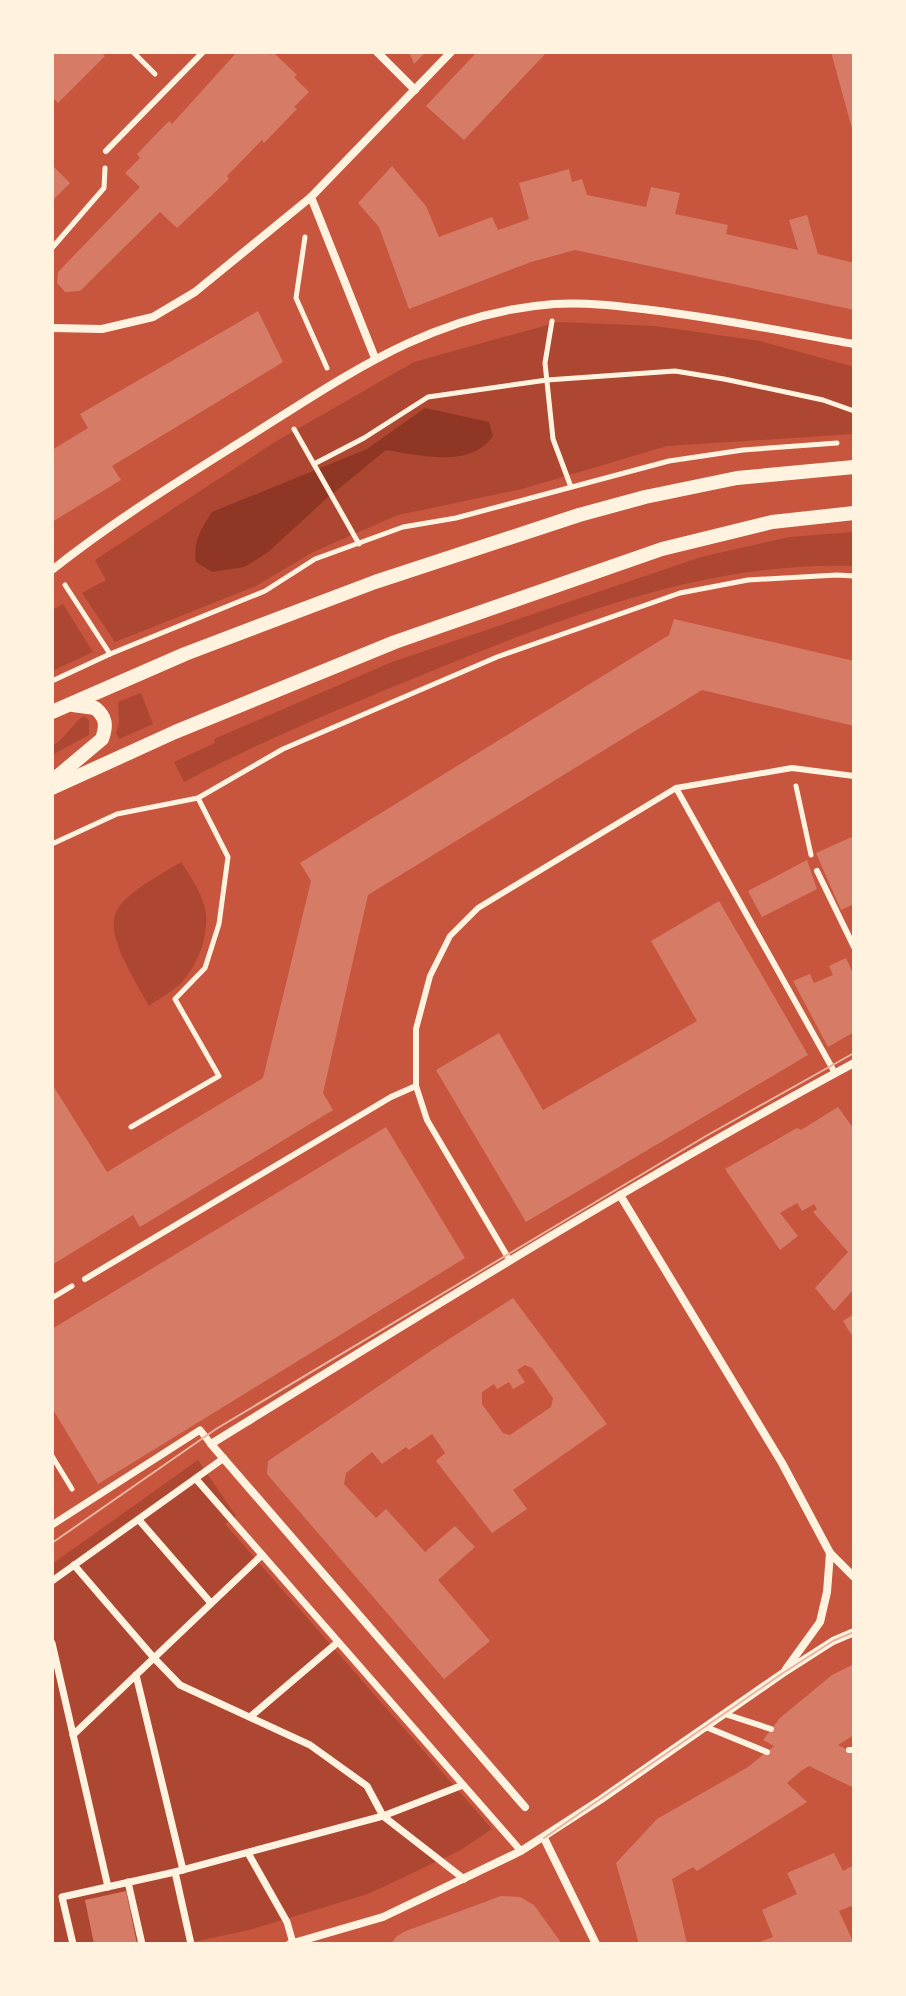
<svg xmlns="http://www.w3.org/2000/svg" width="906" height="1996" viewBox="0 0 906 1996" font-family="'Asap Condensed',sans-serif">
<rect width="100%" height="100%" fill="#c8553d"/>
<g fill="#ae4732">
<polygon points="558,322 655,326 760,341 854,367 854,434 667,446 522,489 398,515 313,552 256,586 115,642 82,593 106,580 95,560 275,442 414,362"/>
<path d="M854,532v34c-150,-5 -295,53 -432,109 -81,33 -161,66 -238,107l-10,-20 41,-19 -1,-4 178,-77 309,-105 88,-20z"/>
<polygon points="63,604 93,652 52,671 52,610"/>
<polygon points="141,693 153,724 119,739 116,733 119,723 118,702"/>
<path d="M84,716l5,4v15l-37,20v-9c15,-8 19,-22 32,-30z"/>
<path d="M181,862c10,15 23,34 25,52 2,24 -9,53 -26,70 -9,8 -21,15 -31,22 -12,-23 -44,-69 -33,-94 8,-19 48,-39 65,-50z"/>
<polygon points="198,1460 236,1516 225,1524 492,1829 459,1851 368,1894 249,1930 184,1944 52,1944 52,1564"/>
</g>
<path fill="#8f3625" d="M425,408l64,14 4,14c-23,33 -73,19 -107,14l-60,49 -59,54 -23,14 -32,5 -16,-10c-3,-21 5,-33 16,-50l155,-63z"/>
<g fill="#d67c66" fill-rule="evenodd">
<polygon points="52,52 101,52 105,56 58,103 52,97"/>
<polygon points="237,52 267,52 270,55 273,52 297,75 294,77 309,92 294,107 297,109 264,143 262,140 227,176 229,179 177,228 160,212 80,291 65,292 57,283 58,272 140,187 125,173 140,158 137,154 169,121 172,124"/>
<polygon points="409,52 426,52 414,64"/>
<polygon points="477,52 547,52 464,140 426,106"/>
<polygon points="831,52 854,52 854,132 853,132"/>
<polygon points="52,165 70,183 52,201"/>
<polygon points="392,166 426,206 439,237 492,217 498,230 529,219 519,183 569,169 572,182 582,179 587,195 646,207 651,187 680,193 675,214 728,225 726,234 798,250 789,220 807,215 818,254 854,263 854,310 575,250 531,262 409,309 379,227 358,203"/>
<polygon points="258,311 283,362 112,466 121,480 52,522 52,450 88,428 80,414"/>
<polygon points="674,619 854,661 854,726 702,690 368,895 323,1093 333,1110 140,1227 133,1215 52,1265 52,1084 107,1172 263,1078 311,881 300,863 669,635"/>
<polygon points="854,836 854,904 841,910 816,853"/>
<polygon points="807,860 817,889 762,917 748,891"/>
<polygon points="719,901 808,1055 526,1222 436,1070 499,1033 543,1110 697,1021 651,941"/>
<polygon points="846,958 854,976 854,1032 828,1047 793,981 810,974 814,983 833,975 829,966"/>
<polygon points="838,1107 854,1129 854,1289 834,1311 815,1288 848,1252 813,1212 817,1209 814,1204 802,1211 797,1203 780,1213 798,1236 780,1250 725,1169 797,1128 801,1130"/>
<polygon points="386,1127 465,1258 98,1484 52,1408 52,1329"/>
<path d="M513,1298l94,126 -94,66 14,19 -35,24 -56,-72 9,-8 -13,-19 -23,16 -3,-3 -24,17 -10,-12 -26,21 -2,11 32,34 10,-9 39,43 30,-26 20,21 -37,33 52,61 -46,38 -177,-205 1,-13 164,-111zM525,1365l7,3 21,30 -2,9 -41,28 -7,-2 -21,-29v-12l12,-8 3,5 12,-7 4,7 12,-7 -8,-12z"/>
<polygon points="854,1314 854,1339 843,1321"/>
<polygon points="854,1664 854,1735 838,1745 854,1753 854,1788 809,1766 801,1771 787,1783 807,1802 697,1871 693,1867 672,1879 687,1944 639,1944 616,1863 657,1819 748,1767 774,1746 763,1740 780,1718 832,1675"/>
<polygon points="834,1853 843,1871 854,1865 854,1905 839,1911 854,1944 755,1944 773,1937 762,1910 797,1894 787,1873"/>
<polygon points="126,1891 137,1944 94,1944 85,1900"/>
<polygon points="501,1896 520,1897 534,1905 562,1944 391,1944 397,1936 406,1931"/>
</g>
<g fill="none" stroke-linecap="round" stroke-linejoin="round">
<g stroke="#fff3e0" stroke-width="5">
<polyline points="133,52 155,74"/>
<polyline points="305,237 296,298 327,368"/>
<polyline points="52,248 104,188 105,168"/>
<polyline points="552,321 545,363 553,439 571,487"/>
<polyline points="294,429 359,544"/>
<polyline points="314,464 364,438 428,397 547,380 675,371 724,379 823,400 854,411"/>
<polyline points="65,585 110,654"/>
<polyline points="52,681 110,654 265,591 315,559 403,527 456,518 669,461 743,450 837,443"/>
<polyline points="796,786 811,855"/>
<polyline points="52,844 117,814 198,798 283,749 497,657 680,593 748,580 837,575 854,576"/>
<polyline points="131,1127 219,1076 175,999 205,968 219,924 228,857 198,798"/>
<polyline points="52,1298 72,1286"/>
<polyline points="52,1456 72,1489"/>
</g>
<g stroke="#fff3e0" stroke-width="6">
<polyline points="106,151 203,52"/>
<polyline points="676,788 835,1073"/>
<polyline points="817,871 854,947"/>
<polyline points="510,1261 427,1120 416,1086 416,1029 430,976 450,936 478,908 676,788 792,768 854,776"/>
<polyline points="85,1279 391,1097 416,1086"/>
<polyline points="725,1714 771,1729"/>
<polyline points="706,1727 767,1752"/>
<polyline points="849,1750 854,1750"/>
</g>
<g stroke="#fff3e0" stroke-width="7">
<polyline points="196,1479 521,1851"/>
<polyline points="139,1520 211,1603"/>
<polyline points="52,1525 200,1430 211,1444"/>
<polyline points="74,1565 154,1658 180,1685 310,1745 367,1786 383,1816 464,1879"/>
<polyline points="52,1581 224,1458"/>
<polyline points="52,1643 108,1887"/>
<polyline points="136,1675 183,1870"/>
<polyline points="250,1717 338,1642"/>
<polyline points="73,1735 262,1555"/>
<polyline points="248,1853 287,1922 293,1943"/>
<polyline points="175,1872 191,1944"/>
<polyline points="128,1882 142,1944"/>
<polyline points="73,1944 62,1897 175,1872 383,1816 463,1785"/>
</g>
<g stroke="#fff3e0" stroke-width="8">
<polyline points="377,52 415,90"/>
<polyline points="311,197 375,358"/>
<polyline points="52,328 102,329 153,317 195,292 311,197 451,52"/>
<path d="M52,570c60,-48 125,-88 190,-129 101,-63 188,-128 312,-137 32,-2 65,2 97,6 68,8 135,22 203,34"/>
<polyline points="620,1195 782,1463 830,1553 854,1577"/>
<polyline points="786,1669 820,1622 827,1592 830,1553"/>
<path d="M525,1807l-314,-363c212,-131 424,-263 643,-381"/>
<polyline points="544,1838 596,1944"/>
<polyline points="290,1944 383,1917 521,1851 600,1800 783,1673 833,1641 854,1632"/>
</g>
<g stroke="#fff3e0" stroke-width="14">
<polyline points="52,712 185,654 375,582 579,515 645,497 737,478 854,467"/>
<path d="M52,781l50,-42c5,-14 4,-22 -7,-31l-22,-3"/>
<polyline points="52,788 175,732 395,642 662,549 772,522 854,513"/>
</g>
<g stroke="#e9b49f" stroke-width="2">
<polyline points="52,1543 216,1429 706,1136 854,1053"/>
<polyline points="544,1838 783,1673 833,1641 854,1632"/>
</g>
</g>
<rect width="906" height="1996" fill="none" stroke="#fff3e0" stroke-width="108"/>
</svg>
